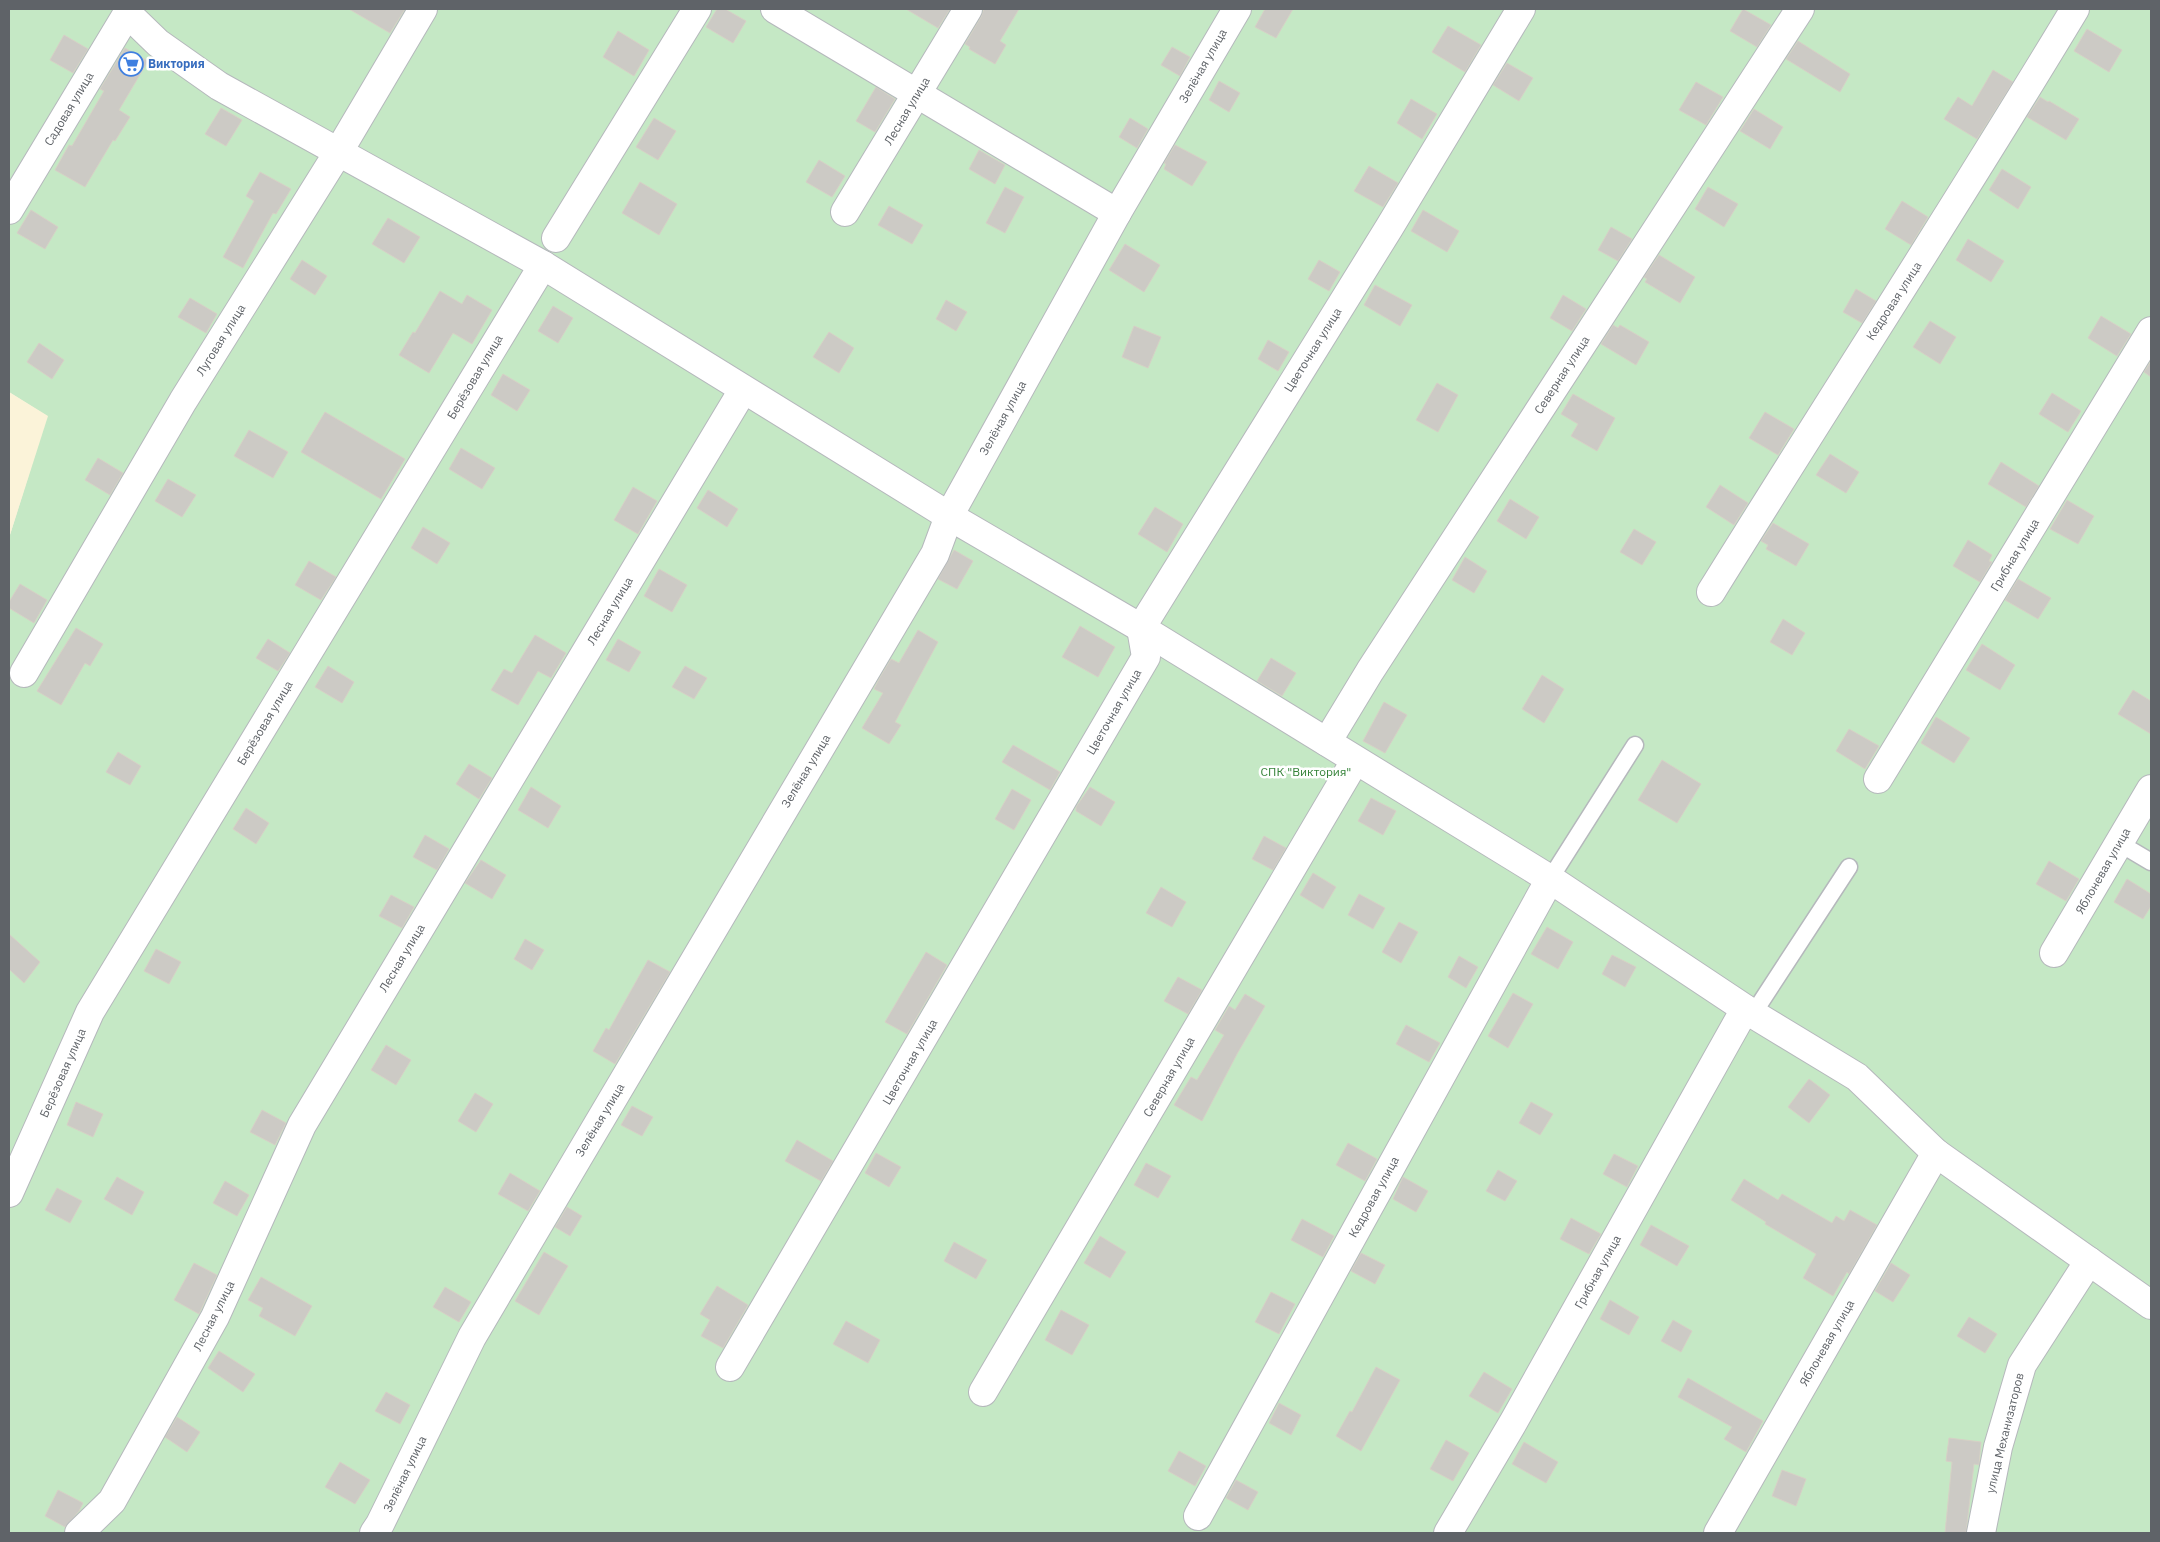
<svg xmlns="http://www.w3.org/2000/svg" width="2160" height="1542" viewBox="0 0 2160 1542" font-family="'IBM Plex Sans',sans-serif">
<rect width="100%" height="100%" fill="#f1efe8"/>
<polygon fill="#c5e8c5" points="9,9 2151,9 2151,1533 9,1533 9,538 47,416 9,392"/>
<polygon fill="#fbf3d9" points="9,392 48,416 9,538"/>
<g fill="#cccac5" stroke="#d6d1c6">
<polygon points="349,9 405,9 390,33"/>
<polygon points="717,9 725,9 746,21 733,43 706,27"/>
<polygon points="906,9 950,9 938,28"/>
<polygon points="984,9 1019,9 1000,41 1006,45 995,64 969,49 970,47 965,44 981,17"/>
<polygon points="1265,9 1293,9 1276,38 1255,27"/>
<polygon points="1743,9 1771,25 1757,47 1730,31"/>
<polygon points="1448,26 1481,45 1465,72 1432,52"/>
<polygon points="2087,29 2122,50 2109,72 2074,51"/>
<polygon points="618,31 649,50 634,76 603,57"/>
<polygon points="64,35 88,49 73,73 50,60"/>
<polygon points="1798,41 1850,74 1840,92 1786,59"/>
<polygon points="1172,47 1190,57 1180,76 1161,65"/>
<polygon points="125,48 148,61 119,110 130,117 115,141 113,140 85,187 55,170 69,145 72,146 104,91 100,89"/>
<polygon points="1507,63 1533,78 1519,101 1493,85"/>
<polygon points="1993,70 2013,82 1977,139 1944,119 1958,97 1972,106"/>
<polygon points="1219,81 1240,93 1229,112 1209,100"/>
<polygon points="1696,82 1723,97 1706,125 1679,110"/>
<polygon points="876,87 895,99 875,132 856,121"/>
<polygon points="2040,97 2048,102 2049,101 2079,119 2066,140 2027,117"/>
<polygon points="1411,99 1437,114 1422,139 1397,123"/>
<polygon points="221,108 242,120 226,146 205,134"/>
<polygon points="1754,109 1783,127 1770,149 1740,131"/>
<polygon points="654,118 676,131 658,160 636,147"/>
<polygon points="1130,118 1148,129 1137,148 1119,137"/>
<polygon points="1175,145 1207,162 1192,186 1164,169 1166,164 1164,163"/>
<polygon points="979,150 1005,165 995,184 969,169"/>
<polygon points="819,160 845,176 832,197 806,182"/>
<polygon points="1369,166 1398,183 1383,207 1354,191"/>
<polygon points="2002,169 2031,187 2018,209 1989,190"/>
<polygon points="260,172 291,189 276,214 273,213 243,268 223,257 254,201 246,196"/>
<polygon points="640,182 677,204 659,235 622,213"/>
<polygon points="1005,187 1024,197 1005,233 986,223"/>
<polygon points="1708,187 1738,204 1724,227 1695,209"/>
<polygon points="1902,201 1928,217 1911,245 1885,229"/>
<polygon points="889,206 923,225 912,244 878,225"/>
<polygon points="31,210 58,227 45,249 17,233"/>
<polygon points="1423,210 1459,231 1447,252 1411,231"/>
<polygon points="388,218 420,237 404,263 372,244"/>
<polygon points="1611,227 1632,239 1618,261 1598,250"/>
<polygon points="1968,239 2004,261 1991,282 1956,260"/>
<polygon points="1125,244 1160,265 1144,292 1109,270"/>
<polygon points="1659,255 1695,277 1680,303 1645,282 1647,279 1644,277"/>
<polygon points="302,260 327,276 315,295 290,279"/>
<polygon points="1319,260 1340,272 1329,291 1308,279"/>
<polygon points="1375,285 1412,305 1400,326 1364,305"/>
<polygon points="1856,289 1876,301 1862,323 1843,312"/>
<polygon points="440,291 462,304 467,295 492,310 472,344 453,333 429,373 399,355 413,332 415,333"/>
<polygon points="1563,295 1586,309 1572,331 1550,318"/>
<polygon points="190,298 217,314 206,333 178,317"/>
<polygon points="946,300 967,312 956,331 936,319"/>
<polygon points="553,306 573,318 558,343 538,331"/>
<polygon points="2101,316 2131,334 2117,356 2088,338"/>
<polygon points="1930,321 1956,337 1940,364 1913,347"/>
<polygon points="1613,325 1618,328 1620,325 1649,342 1636,365 1601,344"/>
<polygon points="1134,326 1161,337 1148,368 1122,357"/>
<polygon points="829,332 854,348 839,373 813,357"/>
<polygon points="1268,340 1289,352 1278,371 1258,359"/>
<polygon points="39,343 64,360 52,379 27,362"/>
<polygon points="2151,361 2151,377 2144,372"/>
<polygon points="503,374 530,390 517,411 491,395"/>
<polygon points="1437,383 1458,395 1438,432 1416,420"/>
<polygon points="2052,393 2081,411 2068,432 2039,414"/>
<polygon points="1573,394 1615,418 1597,451 1571,436 1578,424 1561,414"/>
<polygon points="325,412 405,459 381,499 301,452"/>
<polygon points="1765,412 1794,429 1778,455 1749,438"/>
<polygon points="249,430 288,452 273,478 234,456"/>
<polygon points="461,448 495,468 482,489 449,469"/>
<polygon points="1830,454 1859,472 1846,493 1816,475"/>
<polygon points="98,458 123,473 110,495 85,480"/>
<polygon points="2001,462 2039,486 2026,507 1988,484"/>
<polygon points="168,479 196,495 182,517 155,501"/>
<polygon points="1720,485 1748,503 1734,525 1706,507"/>
<polygon points="633,487 657,501 638,534 614,520"/>
<polygon points="708,490 738,509 727,527 697,508"/>
<polygon points="1510,499 1539,517 1526,539 1497,521"/>
<polygon points="2067,500 2094,516 2078,544 2050,529"/>
<polygon points="1155,507 1183,524 1167,552 1138,534"/>
<polygon points="1773,523 1809,544 1796,566 1766,549 1768,545 1761,541"/>
<polygon points="423,527 450,543 437,564 411,548"/>
<polygon points="1634,529 1656,542 1642,565 1620,552"/>
<polygon points="1968,540 1992,555 1989,561 1992,562 1980,582 1953,566"/>
<polygon points="954,550 973,561 957,589 938,579"/>
<polygon points="1465,557 1487,571 1474,593 1452,580"/>
<polygon points="309,561 336,577 321,600 295,585"/>
<polygon points="659,569 687,585 672,612 644,596"/>
<polygon points="2018,579 2051,598 2038,619 2005,600"/>
<polygon points="20,584 47,600 34,623 9,608 9,602"/>
<polygon points="1783,619 1805,633 1792,655 1770,642"/>
<polygon points="1080,626 1115,647 1098,677 1062,657"/>
<polygon points="76,628 103,644 90,666 85,663 61,705 37,691"/>
<polygon points="918,630 938,642 895,722 901,725 889,744 862,728 883,693 874,689 879,679 891,659 899,663"/>
<polygon points="535,635 566,653 551,678 538,671 518,705 491,690 504,669 512,673"/>
<polygon points="268,639 290,653 278,671 256,658"/>
<polygon points="618,639 641,652 629,672 606,660"/>
<polygon points="1982,644 2015,665 2000,690 1966,670"/>
<polygon points="1271,658 1296,673 1282,696 1257,681"/>
<polygon points="328,666 354,682 342,703 315,687"/>
<polygon points="685,666 707,678 694,699 672,687"/>
<polygon points="1542,675 1564,689 1544,723 1522,709"/>
<polygon points="2133,690 2151,701 2151,734 2118,714"/>
<polygon points="1384,702 1407,715 1385,753 1363,741"/>
<polygon points="1936,717 1970,738 1954,763 1921,743"/>
<polygon points="1849,729 1879,746 1865,769 1836,751"/>
<polygon points="1013,745 1060,772 1050,790 1002,762"/>
<polygon points="118,752 141,766 130,785 106,772"/>
<polygon points="1662,760 1701,784 1677,823 1638,800"/>
<polygon points="469,764 492,778 479,799 456,784"/>
<polygon points="531,787 561,806 548,828 518,810"/>
<polygon points="1090,787 1115,802 1101,826 1076,811 1076,807"/>
<polygon points="1012,789 1031,800 1014,830 995,819"/>
<polygon points="1371,798 1396,811 1383,835 1358,821"/>
<polygon points="246,808 269,823 256,844 233,829"/>
<polygon points="425,835 449,849 437,870 413,857"/>
<polygon points="1264,836 1286,848 1273,870 1252,859"/>
<polygon points="481,860 506,875 492,899 465,883"/>
<polygon points="2049,861 2079,879 2066,901 2036,884"/>
<polygon points="1313,873 1336,887 1323,909 1300,895"/>
<polygon points="2127,879 2151,894 2151,906 2143,919 2114,902"/>
<polygon points="1161,887 1186,902 1172,927 1146,913"/>
<polygon points="1359,894 1385,908 1373,929 1348,915"/>
<polygon points="391,895 414,907 402,928 379,916"/>
<polygon points="1399,922 1418,932 1401,963 1382,952"/>
<polygon points="1547,927 1573,942 1558,969 1531,954"/>
<polygon points="9,934 40,962 24,983 9,969"/>
<polygon points="525,939 544,950 532,970 514,959"/>
<polygon points="156,949 181,962 169,984 144,971"/>
<polygon points="926,952 947,965 907,1034 885,1022"/>
<polygon points="1612,955 1636,967 1625,987 1602,974"/>
<polygon points="1459,956 1478,967 1466,988 1448,977"/>
<polygon points="648,960 670,972 615,1064 593,1051 606,1028 609,1030"/>
<polygon points="1178,977 1202,990 1188,1014 1164,1001"/>
<polygon points="1513,993 1533,1004 1508,1048 1488,1036"/>
<polygon points="1245,994 1265,1006 1237,1054 1202,1121 1174,1105 1191,1077 1197,1080 1224,1035 1215,1030 1229,1006 1235,1010"/>
<polygon points="1406,1025 1440,1043 1429,1062 1396,1044"/>
<polygon points="386,1045 411,1060 396,1085 371,1070"/>
<polygon points="1809,1079 1830,1095 1809,1123 1788,1107"/>
<polygon points="475,1093 493,1104 476,1132 458,1121"/>
<polygon points="76,1102 103,1114 93,1137 67,1125"/>
<polygon points="1531,1102 1553,1114 1540,1135 1519,1123"/>
<polygon points="632,1106 653,1117 642,1136 621,1125"/>
<polygon points="262,1110 286,1123 275,1145 250,1132"/>
<polygon points="797,1140 833,1161 821,1181 785,1161"/>
<polygon points="1348,1143 1377,1159 1365,1181 1336,1165"/>
<polygon points="876,1153 901,1167 889,1187 865,1173"/>
<polygon points="1614,1154 1638,1166 1627,1187 1603,1174"/>
<polygon points="1146,1163 1171,1176 1158,1198 1134,1185"/>
<polygon points="1498,1170 1517,1181 1505,1201 1486,1191"/>
<polygon points="510,1173 540,1191 528,1211 498,1194"/>
<polygon points="117,1177 144,1192 132,1215 104,1199"/>
<polygon points="1403,1177 1428,1191 1416,1212 1393,1199"/>
<polygon points="1744,1179 1778,1200 1782,1194 1832,1223 1836,1216 1844,1221 1850,1210 1877,1225 1849,1274 1847,1272 1833,1296 1803,1278 1816,1254 1765,1224 1766,1222 1731,1200"/>
<polygon points="225,1181 249,1195 237,1216 213,1203"/>
<polygon points="57,1188 82,1201 70,1223 45,1210"/>
<polygon points="567,1207 582,1216 570,1236 555,1227"/>
<polygon points="1571,1218 1601,1234 1589,1254 1560,1239"/>
<polygon points="1302,1219 1334,1236 1323,1257 1291,1240"/>
<polygon points="1651,1225 1689,1246 1677,1266 1640,1245"/>
<polygon points="1100,1236 1126,1252 1110,1278 1084,1263"/>
<polygon points="954,1242 987,1260 976,1279 944,1261"/>
<polygon points="544,1252 568,1266 539,1315 515,1301"/>
<polygon points="1361,1253 1385,1265 1375,1284 1351,1271"/>
<polygon points="194,1263 217,1275 199,1314 174,1300"/>
<polygon points="1891,1263 1910,1275 1893,1302 1875,1291"/>
<polygon points="261,1277 312,1306 295,1336 259,1316 263,1308 248,1300"/>
<polygon points="717,1286 748,1305 723,1348 701,1336 710,1320 700,1314"/>
<polygon points="445,1287 471,1302 459,1322 433,1307"/>
<polygon points="1271,1292 1295,1304 1279,1334 1255,1322"/>
<polygon points="1610,1300 1639,1317 1629,1335 1600,1319"/>
<polygon points="1061,1310 1089,1325 1072,1355 1045,1340"/>
<polygon points="1969,1317 1997,1334 1985,1353 1957,1336"/>
<polygon points="1673,1320 1692,1331 1681,1352 1661,1341"/>
<polygon points="846,1321 880,1340 868,1363 833,1344"/>
<polygon points="219,1351 255,1374 243,1392 208,1368"/>
<polygon points="1376,1367 1400,1380 1361,1451 1336,1436 1350,1411 1352,1412"/>
<polygon points="1484,1372 1512,1389 1498,1413 1469,1396"/>
<polygon points="1688,1378 1763,1421 1746,1452 1724,1439 1732,1427 1678,1397"/>
<polygon points="386,1392 410,1405 400,1424 375,1411"/>
<polygon points="1279,1403 1301,1415 1291,1435 1269,1423"/>
<polygon points="177,1417 200,1432 187,1452 165,1437"/>
<polygon points="1949,1438 1981,1442 1979,1465 1974,1464 1966,1533 1945,1533 1952,1462 1946,1461"/>
<polygon points="1446,1440 1469,1453 1453,1481 1430,1469"/>
<polygon points="1524,1442 1558,1462 1546,1483 1512,1464"/>
<polygon points="1179,1451 1206,1466 1195,1486 1168,1471"/>
<polygon points="340,1462 370,1480 355,1504 325,1487"/>
<polygon points="1782,1470 1806,1479 1796,1506 1772,1496"/>
<polygon points="1236,1480 1258,1492 1248,1510 1226,1498"/>
<polygon points="58,1490 83,1503 79,1511 65,1527 45,1516"/>
</g>
<g fill="none" stroke-linecap="round" stroke-linejoin="round">
<g stroke="#b5b8bc" stroke-width="19">
<g id="lane">
<polyline points="2119,843 2151,862"/>
<polyline points="1550,879 1635,745"/>
<polyline points="1753,1014 1849,867"/>
</g>
</g>
<g stroke="#b5b8bc" stroke-width="30">
<g id="street">
<polyline points="775,9 1117,213"/>
<polyline points="127,13 158,43 219,86 543,265 949,516 1141,628 1550,879 1753,1014 1857,1077 1936,1153 2151,1305"/>
<polyline points="9,210 130,9"/>
<polyline points="845,212 968,9"/>
<polyline points="556,238 697,9"/>
<path d="M1711,592c121,-195 246,-387 364,-583"/>
<polyline points="24,673 183,401 339,151 423,9"/>
<polyline points="1327,742 1370,671 1800,9"/>
<polyline points="1878,779 2151,331"/>
<polyline points="2054,953 2151,789"/>
<polyline points="9,1193 90,1012 543,265"/>
<polyline points="730,1367 1146,657 1141,628 1389,228 1521,9"/>
<polyline points="983,1392 1355,761"/>
<polyline points="1198,1516 1550,879"/>
<polyline points="79,1533 112,1501 215,1317 302,1125 743,390"/>
<polyline points="374,1533 380,1524 472,1337 935,554 949,516 1117,213 1237,9"/>
<polyline points="1448,1533 1514,1421 1745,1009"/>
<polyline points="1718,1533 1936,1153"/>
<polyline points="1981,1533 1998,1447 2022,1365 2089,1261"/>
</g>
</g>
<use href="#lane" stroke="#fff" stroke-width="16"/>
<use href="#street" stroke="#fff" stroke-width="28"/>
</g>
<defs>
<g id="supermarket-ring" transform="scale(1.25)"><circle r="9.5" fill="#fff" stroke="#3f7fe0" stroke-width="1.5"/><path d="M-6-5.5h2.5l.6 2H6L4.5 2H-2.5L-4.4-4H-6ZM-1.5 3.2a1.3 1.3 0 1 0 .1 0ZM3 3.2a1.3 1.3 0 1 0 .1 0Z" fill="#3f7fe0"/></g>
</defs>
<g fill-rule="evenodd">
<use href="#supermarket-ring" x="131" y="64"/>
</g>
<g text-anchor="middle" stroke-width="5" stroke-linejoin="round" paint-order="stroke">
<g font-size="12" font-weight="bold" fill="#366cbe" stroke="#fff" text-anchor="start">
<text x="148" y="68">Виктория</text>
</g>
<g font-size="12" fill="#5f6368" stroke="#fff">
<text transform="translate(1203 66) rotate(-60)" y="4">Зелёная улица</text>
<text transform="translate(69 109) rotate(-59)" y="4">Садовая улица</text>
<text transform="translate(907 111) rotate(-59)" y="4">Лесная улица</text>
<text transform="translate(1894 301) rotate(-57)" y="4">Кедровая улица</text>
<text transform="translate(221 340) rotate(-58)" y="4">Луговая улица</text>
<text transform="translate(1313 350) rotate(-58)" y="4">Цветочная улица</text>
<text transform="translate(1562 375) rotate(-57)" y="4">Северная улица</text>
<text transform="translate(475 377) rotate(-59)" y="4">Берёзовая улица</text>
<text transform="translate(1003 418) rotate(-61)" y="4">Зелёная улица</text>
<text transform="translate(2015 555) rotate(-59)" y="4">Грибная улица</text>
<text transform="translate(610 611) rotate(-59)" y="4">Лесная улица</text>
<text transform="translate(1114 712) rotate(-60)" y="4">Цветочная улица</text>
<text transform="translate(265 723) rotate(-59)" y="4">Берёзовая улица</text>
<text transform="translate(806 771) rotate(-59)" y="4">Зелёная улица</text>
<text transform="translate(2103 871) rotate(-60)" y="4">Яблоневая улица</text>
<text transform="translate(402 958) rotate(-59)" y="4">Лесная улица</text>
<text transform="translate(910 1062) rotate(-60)" y="4">Цветочная улица</text>
<text transform="translate(63 1073) rotate(-66)" y="4">Берёзовая улица</text>
<text transform="translate(1169 1077) rotate(-60)" y="4">Северная улица</text>
<text transform="translate(600 1120) rotate(-59)" y="4">Зелёная улица</text>
<text transform="translate(1374 1197) rotate(-61)" y="4">Кедровая улица</text>
<text transform="translate(1598 1272) rotate(-61)" y="4">Грибная улица</text>
<text transform="translate(214 1316) rotate(-63)" y="4">Лесная улица</text>
<text transform="translate(1827 1343) rotate(-60)" y="4">Яблоневая улица</text>
<text transform="translate(2005 1433) rotate(-76)" y="4">улица Механизаторов</text>
<text transform="translate(405 1474) rotate(-64)" y="4">Зелёная улица</text>
</g>
<g font-size="12" fill="#348238" stroke="#fff">
<text x="1306" y="776">СПК "Виктория"</text>
</g>
</g>
<rect width="2160" height="1542" fill="none" stroke="#5f6368" stroke-width="20"/>
</svg>
